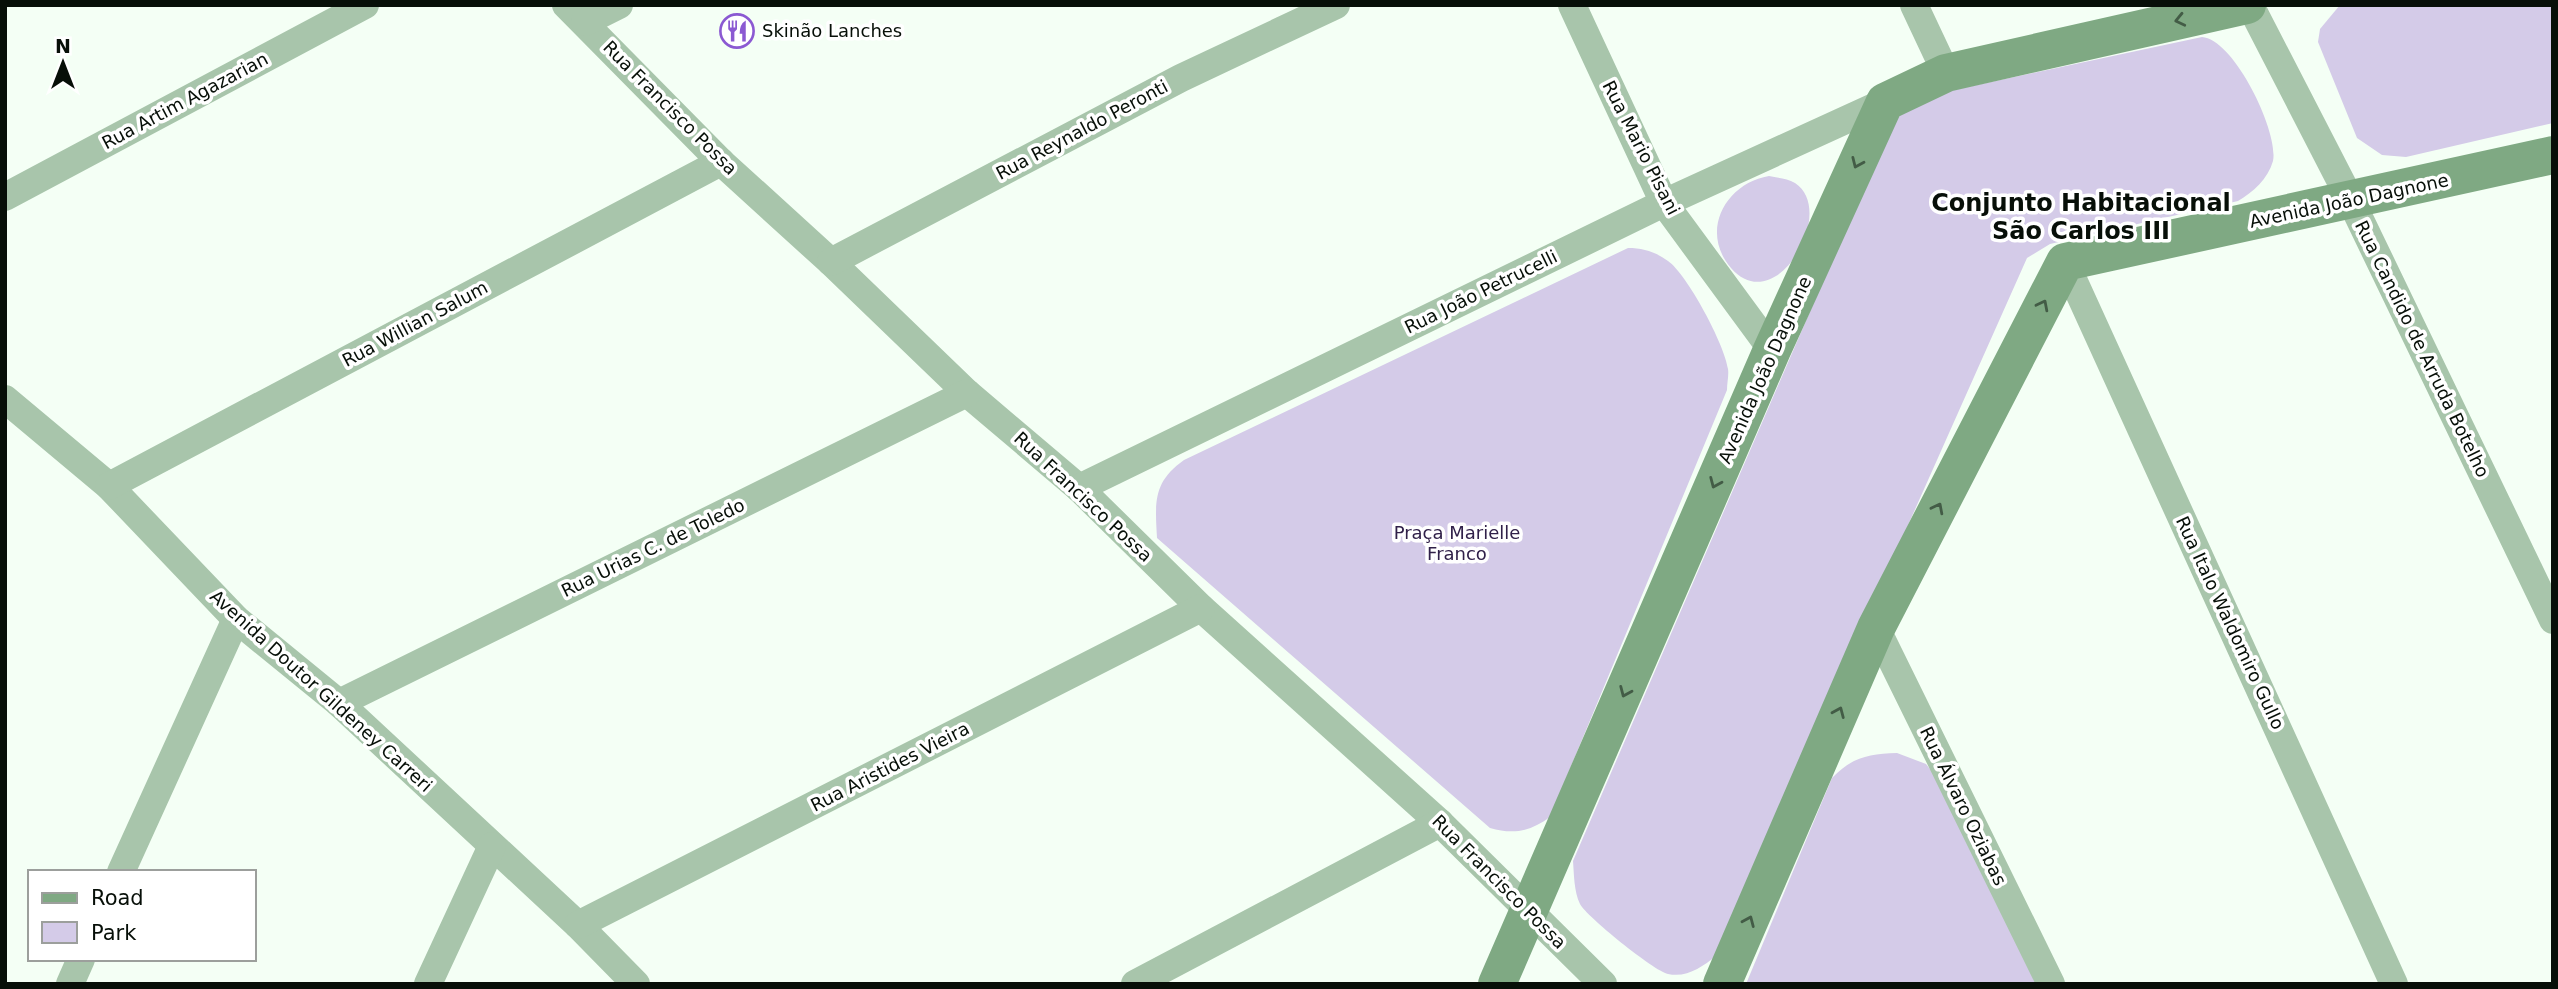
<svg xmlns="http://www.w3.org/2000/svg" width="2558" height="989" viewBox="0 0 2558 989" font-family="'DejaVu Sans',sans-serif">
<rect width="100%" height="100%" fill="#f4fff5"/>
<g fill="#d4cbe8">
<polygon points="2340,5 2553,5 2553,123 2406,157 2382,155 2357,138 2318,42 2320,29"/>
<path d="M2202,37c32,2 77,95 71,124 -5,18 -20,31 -35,40l-188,43 -23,14 -311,698c-14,11 -29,22 -48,18 -14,-3 -82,-58 -88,-70 -6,-12 -6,-30 -7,-43l320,-742 42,-25z"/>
<path d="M1769,176c8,2 18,2 26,7 43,28 -19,137 -64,85 -32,-37 -5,-85 38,-92z"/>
<path d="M1628,248c15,0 28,4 40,13 19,13 57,84 60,108 1,6 -1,14 -1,21l-177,427c-19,14 -36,18 -60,11l-333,-290c-2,-36 -4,-56 27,-78z"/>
<path d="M1897,753l29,11 8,10 103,210h-291l86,-206c20,-21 37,-24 65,-25z"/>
</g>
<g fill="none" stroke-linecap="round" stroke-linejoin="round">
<g stroke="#a8c5ab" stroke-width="28">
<polyline points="566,5 721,162 831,262 967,393 1079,488 1201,608 1440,823 1603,984"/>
<polyline points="1572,5 1664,203 1772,350"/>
<polyline points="1914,5 1946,73"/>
<polyline points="2250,5 2351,201 2553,620"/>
<polyline points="585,22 619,5"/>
<polyline points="5,197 365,5"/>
<polyline points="831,262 1181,78 1336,5"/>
<polyline points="2065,262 2394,984"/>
<polyline points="5,399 109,486 236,619 339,703 578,925 636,984"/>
<polyline points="109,486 721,162"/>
<polyline points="1079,488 1664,203 1885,102"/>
<polyline points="1876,628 2051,984"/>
<polyline points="339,703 967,393"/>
<polyline points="121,872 236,619"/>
<polyline points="578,925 1201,608"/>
<polyline points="70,984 81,959"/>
<polyline points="428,984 492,846"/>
<polyline points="1135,984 1440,823"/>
</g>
<g stroke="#7fa983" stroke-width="38">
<polyline points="1497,984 1772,350 1885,102 1946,73 2247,5"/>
<polyline points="1722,984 1876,628 2065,262 2553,155"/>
</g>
</g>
<defs><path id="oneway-chevron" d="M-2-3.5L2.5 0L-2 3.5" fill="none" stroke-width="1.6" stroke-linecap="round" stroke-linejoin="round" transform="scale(1.75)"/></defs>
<g stroke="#435c46">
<use href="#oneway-chevron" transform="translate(2180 20) rotate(167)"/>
<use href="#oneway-chevron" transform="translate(1857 163) rotate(114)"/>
<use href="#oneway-chevron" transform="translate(2043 305) rotate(-63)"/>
<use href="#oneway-chevron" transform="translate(1715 483) rotate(113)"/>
<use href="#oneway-chevron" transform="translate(1938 508) rotate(-63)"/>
<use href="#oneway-chevron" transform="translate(1625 692) rotate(113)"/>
<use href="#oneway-chevron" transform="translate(1839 712) rotate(-67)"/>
<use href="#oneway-chevron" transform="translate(1749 921) rotate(-67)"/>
</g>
<defs>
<g id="restaurant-ring" transform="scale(1.75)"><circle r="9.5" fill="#fff" stroke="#8b59d2" stroke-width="1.5"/><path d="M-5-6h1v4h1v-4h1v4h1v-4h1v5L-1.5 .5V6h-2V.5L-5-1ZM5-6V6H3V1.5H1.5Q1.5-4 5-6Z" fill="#8b59d2"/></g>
</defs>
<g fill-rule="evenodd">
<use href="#restaurant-ring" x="737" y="31"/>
</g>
<g text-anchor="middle" stroke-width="7" stroke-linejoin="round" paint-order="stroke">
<g font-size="18" fill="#070f08" stroke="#fff" text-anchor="start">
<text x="762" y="37">Skinão Lanches</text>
</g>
<g font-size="18" fill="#070f08" stroke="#fff">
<text transform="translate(185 101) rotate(-28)" y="6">Rua Artim Agazarian</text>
<text transform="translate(670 108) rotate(45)" y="6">Rua Francisco Possa</text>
<text transform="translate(1082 130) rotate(-28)" y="6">Rua Reynaldo Peronti</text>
<text transform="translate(1641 148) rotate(63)" y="6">Rua Mario Pisani</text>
<text transform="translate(2349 201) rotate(-12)" y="6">Avenida João Dagnone</text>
<text transform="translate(1481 292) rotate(-26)" y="6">Rua João Petrucelli</text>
<text transform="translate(415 324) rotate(-28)" y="6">Rua Willian Salum</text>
<text transform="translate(2422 349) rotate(64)" y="6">Rua Candido de Arruda Botelho</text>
<text transform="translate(1765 370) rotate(-66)" y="6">Avenida João Dagnone</text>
<text transform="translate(1083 497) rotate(43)" y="6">Rua Francisco Possa</text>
<text transform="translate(653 548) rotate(-26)" y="6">Rua Urias C. de Toledo</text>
<text transform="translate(2230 623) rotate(65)" y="6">Rua Italo Waldomiro Gullo</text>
<text transform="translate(321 691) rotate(42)" y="6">Avenida Doutor Gildeney Carreri</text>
<text transform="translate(890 767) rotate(-27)" y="6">Rua Aristides Vieira</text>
<text transform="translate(1963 806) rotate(64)" y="6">Rua Álvaro Oziabas</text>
<text transform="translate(1499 882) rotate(45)" y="6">Rua Francisco Possa</text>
</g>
<g font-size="18" fill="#302049" stroke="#fff">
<text x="1457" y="539">Praça Marielle<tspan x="1457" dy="21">Franco</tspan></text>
</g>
<g font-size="24" font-weight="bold" fill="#070f08" stroke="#fff">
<text x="2081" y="211">Conjunto Habitacional<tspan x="2081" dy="28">São Carlos III</tspan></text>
</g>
</g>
<rect width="2558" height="989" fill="none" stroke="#070f08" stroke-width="14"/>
<rect x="28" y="870" width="228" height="91" fill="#ffffff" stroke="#9c9f9c" stroke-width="2"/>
<rect x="42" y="893" width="35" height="10" fill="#7fa983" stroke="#9c9f9c" stroke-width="2"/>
<text x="91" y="905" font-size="21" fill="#070f08">Road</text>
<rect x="42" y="922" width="35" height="21" fill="#d4cbe8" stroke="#9c9f9c" stroke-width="2"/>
<text x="91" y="940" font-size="21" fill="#070f08">Park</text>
<g transform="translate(63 63)" stroke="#ffffff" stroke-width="5" paint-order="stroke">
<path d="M0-5L12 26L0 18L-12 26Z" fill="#070f08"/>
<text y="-10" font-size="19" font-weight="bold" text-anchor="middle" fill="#070f08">N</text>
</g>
</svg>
